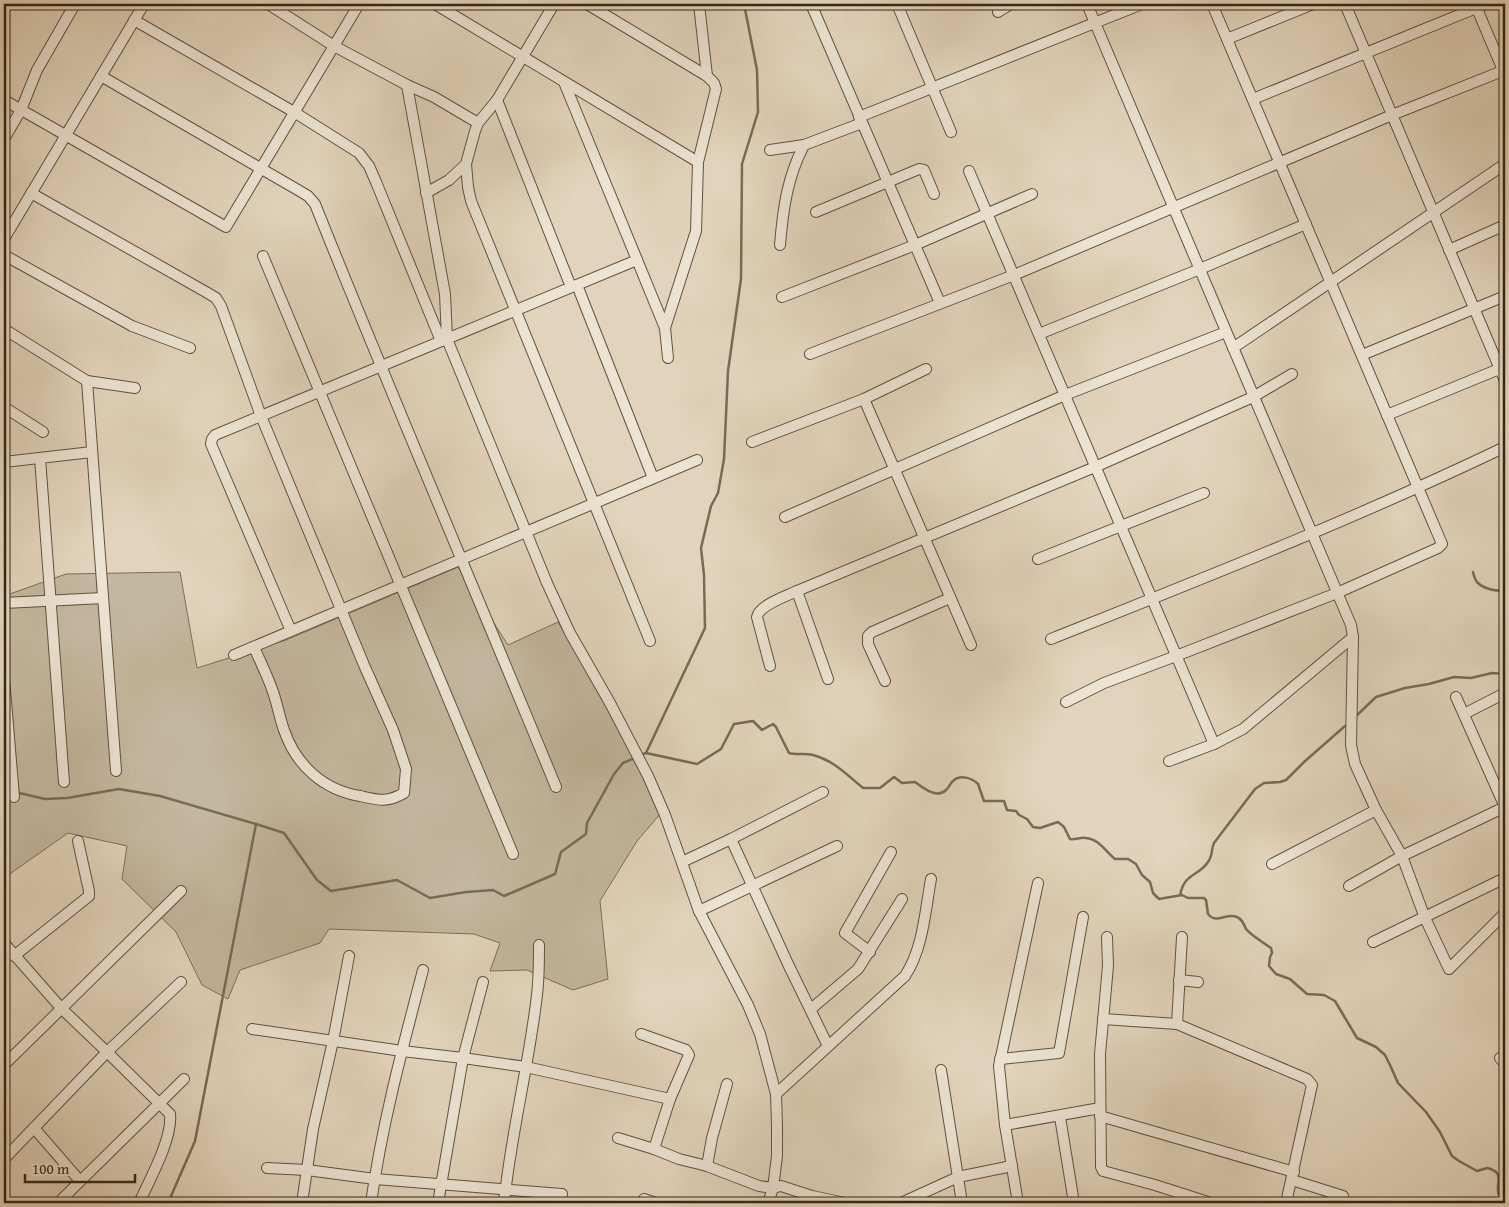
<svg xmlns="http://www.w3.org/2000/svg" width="1509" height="1207" viewBox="0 0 1509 1207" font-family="'Gentium Book Plus',serif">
<rect width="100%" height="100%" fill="#e2d4bc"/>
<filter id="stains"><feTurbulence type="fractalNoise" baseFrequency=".004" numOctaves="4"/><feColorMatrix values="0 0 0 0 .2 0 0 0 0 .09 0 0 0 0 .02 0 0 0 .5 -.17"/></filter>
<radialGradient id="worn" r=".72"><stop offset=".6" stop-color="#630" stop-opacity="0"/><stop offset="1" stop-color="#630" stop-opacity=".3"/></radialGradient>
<polygon fill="#c4b79f" stroke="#7c6f5a" points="458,567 508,645 558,622 621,727 661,813 637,841 600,901 608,979 573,990 527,970 490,971 500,943 474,934 329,929 320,943 240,970 228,999 202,985 176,932 122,879 127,846 68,833 4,878 4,596 66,574 180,572 197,668 286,640"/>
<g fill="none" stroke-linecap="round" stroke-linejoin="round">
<g stroke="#796b57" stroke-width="2.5">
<path d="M1473,572c1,4 2,9 5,11 6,6 20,9 27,7"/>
<polyline points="1356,716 1376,697 1405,688 1429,684 1454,677 1471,678 1492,673 1505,674"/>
<polyline points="646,753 705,628 704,575 701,548 711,506 718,493 724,459 728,371 741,279 742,164 758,112 757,70 744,4"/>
<path d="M640,755l6,-2 51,11 24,-15 13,-25 19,-3 9,9 11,-6 3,3 13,26c7,2 16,0 24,2 20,5 34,20 50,33h17l14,-11 8,6 13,-1c8,6 22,17 31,8 3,-2 4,-7 7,-9 7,-7 19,-3 25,3l6,17h20l3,9 9,1 3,4 8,4 6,8 7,1 18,-6 6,5 6,12c6,1 10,-2 16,-1 13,1 19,13 29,21h13l8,5 6,11 8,7 3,11 6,6 23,-4 6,3h16l2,2 2,14c9,11 18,-2 29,3 5,2 7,7 9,12 3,4 19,15 25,19l1,5 -2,4 -1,9 7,8 14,5 17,15 17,1 11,6 22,37 19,9 9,8 5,10 8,18 28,29 14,20 12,24 7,5 18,10 10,-3c17,4 10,12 11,23 0,4 3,9 4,12"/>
<polyline points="4,791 10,792"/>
<polyline points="15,792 45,799 67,798 119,789 160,796 256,824 284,833 317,880 331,891 397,880 430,898 466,892 493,890 504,896 555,874 561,852 586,834 587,823 614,774 623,763 635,758"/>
<path d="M1180,895c5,-23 18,-18 28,-33 5,-6 3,-13 6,-19l41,-54 9,-6 16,-1 6,-2 18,-18 41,-36"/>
<polyline points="168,1203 195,1141 256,824"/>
</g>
<g stroke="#60523e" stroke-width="12">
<g id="minor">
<polyline points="268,4 334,46 407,85 434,97 478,123"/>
<polyline points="435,4 698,162"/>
<polyline points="587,4 707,76 714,83 716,89 698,162 696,231 665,328"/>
<polyline points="699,4 707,76"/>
<polyline points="811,4 940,303"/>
<polyline points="897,4 951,132"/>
<polyline points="1087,4 1351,625 1353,637 1243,729 1214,744 1169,761"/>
<polyline points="1345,4 1505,381"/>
<polyline points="1475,4 1505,75"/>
<polyline points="998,12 1011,4"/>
<polyline points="134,20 294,112 359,153 369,166 376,182 441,341"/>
<polyline points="1227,39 1313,4"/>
<path d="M101,76l197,114 10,6 7,8c78,195 161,388 241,583"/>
<polyline points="564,82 665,328 668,358"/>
<polyline points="407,85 445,294 447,339 547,583 570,633 610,703 648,776 665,815 699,911 748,1005 760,1034 776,1094 777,1126 777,1156 773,1188 768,1203"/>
<polyline points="1253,99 1486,4"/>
<polyline points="4,100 226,227 359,4"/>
<polyline points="497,100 571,287"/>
<polyline points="859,117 1142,4"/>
<polyline points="4,139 21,110 37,70 75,4"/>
<polyline points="770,150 804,145 862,123"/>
<polyline points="466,164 468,187 471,201 650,641"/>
<polyline points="969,171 1214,744"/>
<path d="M31,193l175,99 10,6 5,8 40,110 103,249 29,65 13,39 -2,24c-17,10 -26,7 -44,3 -37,-6 -64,-31 -76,-66 -5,-14 -7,-28 -12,-41 -5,-14 -12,-28 -18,-42"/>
<polyline points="426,193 449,180 466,164 475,131 478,123 497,100 554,4"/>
<polyline points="816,212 919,169 924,170 934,194"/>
<polyline points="4,239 144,4"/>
<path d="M780,245c3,-36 7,-67 24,-100"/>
<polyline points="1449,250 1505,225"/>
<polyline points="4,255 132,326 190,348"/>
<polyline points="263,256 513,854"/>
<polyline points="577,285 653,478"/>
<polyline points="782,297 915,245 1032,194"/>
<polyline points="4,329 87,381 135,388"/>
<polyline points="1039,334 1200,269 1306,224"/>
<polyline points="1233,348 1505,164"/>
<polyline points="810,354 1014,275 1392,115 1505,70"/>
<polyline points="1362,355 1505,296"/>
<polyline points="87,381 116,771"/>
<polyline points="864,399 971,645"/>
<polyline points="4,407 43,432"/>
<polyline points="1387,415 1504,367"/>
<polyline points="752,442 864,399 926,369"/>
<polyline points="40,458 64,782"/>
<polyline points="4,462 92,452"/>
<polyline points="785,517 1065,395 1226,332"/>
<polyline points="1038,559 1204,493"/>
<polyline points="4,603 103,598"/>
<polyline points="291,631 211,444 212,439 215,435 637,260"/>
<polyline points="1353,637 1351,745 1355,764 1376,810 1402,856 1425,918 1449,969 1505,913"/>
<path d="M1051,639c153,-61 306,-121 454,-192"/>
<polyline points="234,655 697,460"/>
<path d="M770,666l-13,-49c2,-12 30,-21 40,-26"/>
<polyline points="4,678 14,797"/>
<polyline points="828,679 797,591 1095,467 1253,397 1292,374"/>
<polyline points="885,681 868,644 868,636 872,632 950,598"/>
<polyline points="1456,697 1505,807"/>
<polyline points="1066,702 1104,683 1176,656 1337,593 1438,548 1442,544 1212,4"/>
<polyline points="1464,714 1505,693"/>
<polyline points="731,839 788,964 828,1046"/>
<polyline points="682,862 731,839 823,792"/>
<polyline points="1272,864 1376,810"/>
<polyline points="1349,886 1402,856 1505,807"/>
<polyline points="699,911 837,846"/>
<polyline points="1107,937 1108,966 1100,1054 1101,1167 1103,1171 1155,1185 1211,1203"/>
<polyline points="1373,942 1505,878"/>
<polyline points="4,943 61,1008 107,1052 4,1159"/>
<polyline points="870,952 845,933 891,852"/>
<polyline points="14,956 89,896 89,891 78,841"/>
<polyline points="1179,980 1198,982"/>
<polyline points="811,1009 858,969 902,899"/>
<polyline points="1103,1019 1177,1024 1307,1079 1312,1085 1286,1203"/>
<polyline points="1177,1024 1182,937"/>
<polyline points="252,1029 402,1051 463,1058 526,1067 670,1099"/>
<polyline points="641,1034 686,1050 689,1055 670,1099 654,1149"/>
<polyline points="1500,1058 1505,1064"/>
<polyline points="1000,1059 1059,1053 1083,917"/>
<polyline points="4,1065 181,891"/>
<polyline points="941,1070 962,1203"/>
<path d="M776,1094l129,-118c18,-27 20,-64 26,-97"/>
<polyline points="1100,1116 1294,1172"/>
<polyline points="1060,1117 1074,1203"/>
<polyline points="1005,1125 1100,1108"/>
<polyline points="34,1128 80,1181"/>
<polyline points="618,1138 654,1149 679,1159 707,1166 759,1186 773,1188 781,1186 812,1196 845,1203"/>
<polyline points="707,1166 712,1138 727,1084"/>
<polyline points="267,1168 307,1170 375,1179 562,1194"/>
<polyline points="1292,1180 1343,1196"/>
<polyline points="644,1199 656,1203"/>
<polyline points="58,1203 184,1079"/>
<path d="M139,1203c10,-22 34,-65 31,-89l-63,-62 74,-70"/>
<polyline points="302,1203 313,1129 333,1041 349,956"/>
<path d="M371,1203c11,-79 32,-157 52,-233"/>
<polyline points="438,1203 463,1058 483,982"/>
<path d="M504,1203c7,-70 25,-138 33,-208 2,-17 2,-34 2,-50"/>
<polyline points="901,1203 958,1177 1012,1166"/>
<polyline points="1018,1203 1005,1125 999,1066 1038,883"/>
</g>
</g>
<use href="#minor" stroke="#ece3d3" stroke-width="10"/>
</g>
<rect width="1509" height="1207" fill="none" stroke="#e2d4bc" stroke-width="20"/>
<rect x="5" y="5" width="1499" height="1197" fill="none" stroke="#342714" stroke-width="2.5"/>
<rect x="10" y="10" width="1489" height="1187" fill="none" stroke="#342714"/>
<path d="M25 1174v8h110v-8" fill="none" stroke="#342714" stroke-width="2.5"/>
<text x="32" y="1174" font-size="15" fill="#342714" stroke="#ece3d3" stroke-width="4" paint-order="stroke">100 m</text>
<rect width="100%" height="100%" filter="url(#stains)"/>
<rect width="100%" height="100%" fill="url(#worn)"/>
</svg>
